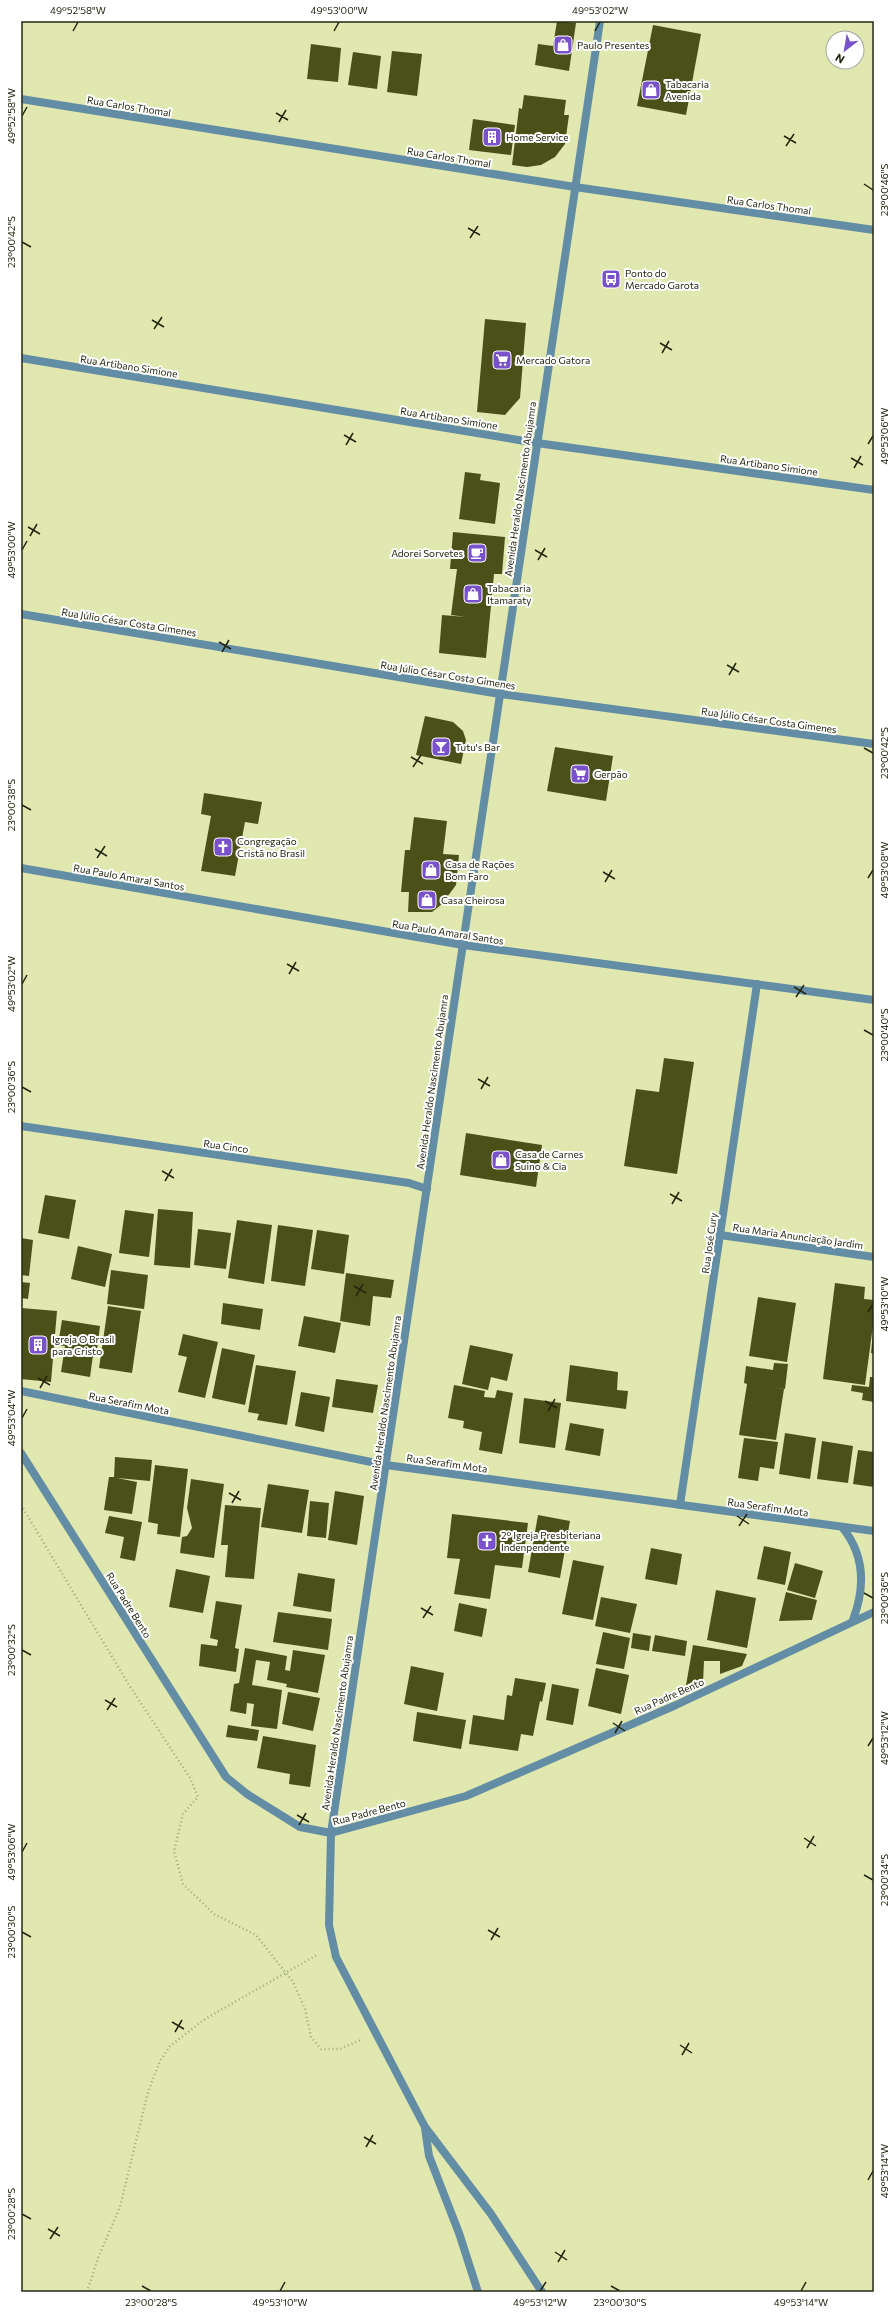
<svg xmlns="http://www.w3.org/2000/svg" width="895" height="2313" viewBox="0 0 895 2313" font-family="Commissioner,sans-serif">
<rect width="100%" height="100%" fill="#e0e8af"/>
<g fill="#4b5018">
<polygon points="557,21 576,23 569,71 535,65 538,44 553,46"/>
<polygon points="653,25 701,34 686,115 637,106"/>
<polygon points="311,44 341,48 338,82 307,79"/>
<polygon points="392,51 422,54 417,96 387,92"/>
<polygon points="353,52 381,56 377,89 348,85"/>
<polygon points="524,95 566,100 564,115 569,115 565,144 555,157 541,165 527,167 512,165 519,108 522,109"/>
<polygon points="473,119 515,125 511,155 469,150"/>
<polygon points="485,319 526,323 520,398 505,415 477,412"/>
<polygon points="465,472 481,474 480,480 500,483 495,524 459,519"/>
<polygon points="453,532 505,537 502,574 494,574 486,658 439,653 442,615 466,617 451,615 457,569 450,569"/>
<polygon points="425,716 453,722 463,731 466,740 461,764 416,755"/>
<polygon points="555,747 613,756 606,801 547,791"/>
<polygon points="204,793 262,802 258,824 245,822 235,876 201,871 211,816 201,814"/>
<polygon points="414,817 447,821 443,854 459,855 456,885 442,904 432,912 408,912 409,892 401,892 405,850 410,850"/>
<polygon points="664,1058 694,1062 677,1174 624,1166 636,1089 659,1092"/>
<polygon points="466,1133 542,1145 536,1187 460,1175"/>
<polygon points="45,1195 76,1200 69,1239 38,1233"/>
<polygon points="158,1209 193,1212 190,1268 154,1265"/>
<polygon points="125,1210 154,1214 149,1257 119,1253"/>
<polygon points="237,1220 272,1225 264,1284 228,1278"/>
<polygon points="278,1225 313,1230 305,1286 271,1281"/>
<polygon points="198,1229 231,1233 226,1269 194,1265"/>
<polygon points="317,1230 349,1235 344,1274 311,1269"/>
<polygon points="21,1238 33,1240 29,1276 21,1275"/>
<polygon points="78,1246 112,1254 105,1287 71,1279"/>
<polygon points="111,1270 148,1275 144,1309 107,1304"/>
<polygon points="346,1273 394,1280 391,1298 373,1296 370,1326 340,1321"/>
<polygon points="21,1282 30,1283 28,1299 21,1298"/>
<polygon points="835,1283 865,1287 864,1299 874,1300 874,1318 865,1385 823,1379"/>
<polygon points="758,1297 796,1303 787,1362 749,1356"/>
<polygon points="223,1303 263,1309 260,1330 221,1324"/>
<polygon points="108,1306 141,1311 132,1373 99,1368"/>
<polygon points="21,1308 57,1311 51,1382 21,1379"/>
<polygon points="304,1316 341,1323 335,1353 298,1346"/>
<polygon points="62,1320 100,1326 97,1350 94,1348 90,1377 61,1372 65,1346 58,1345"/>
<polygon points="183,1334 218,1342 205,1398 178,1392 187,1357 178,1355"/>
<polygon points="873,1334 874,1334 874,1353 871,1353"/>
<polygon points="470,1345 513,1354 507,1381 491,1377 488,1390 462,1384"/>
<polygon points="222,1348 255,1355 245,1405 212,1398"/>
<polygon points="774,1363 788,1364 785,1389 772,1387 784,1389 776,1440 739,1435 747,1384 744,1383 746,1366 773,1370"/>
<polygon points="256,1365 296,1371 287,1425 257,1420 259,1414 248,1412"/>
<polygon points="570,1365 618,1372 617,1390 628,1391 626,1409 566,1401"/>
<polygon points="870,1377 874,1377 874,1402 862,1400 863,1393 851,1391 852,1385 869,1387"/>
<polygon points="336,1379 378,1385 373,1413 332,1407"/>
<polygon points="454,1385 485,1391 484,1397 495,1398 497,1390 513,1393 502,1454 479,1450 482,1432 463,1428 464,1421 448,1418"/>
<polygon points="301,1392 330,1397 324,1432 295,1426"/>
<polygon points="524,1398 561,1403 555,1448 519,1443"/>
<polygon points="570,1423 604,1429 600,1456 565,1450"/>
<polygon points="785,1433 816,1438 810,1479 779,1474"/>
<polygon points="744,1438 778,1442 774,1469 760,1467 758,1481 738,1478"/>
<polygon points="822,1441 853,1446 848,1483 817,1479"/>
<polygon points="858,1450 874,1452 874,1487 853,1484"/>
<polygon points="115,1457 152,1460 150,1481 117,1478 137,1482 132,1514 104,1510 109,1477 114,1477"/>
<polygon points="155,1465 188,1469 180,1537 157,1534 158,1524 148,1522"/>
<polygon points="191,1479 224,1484 214,1558 180,1553 182,1537 187,1536 192,1528 187,1508"/>
<polygon points="268,1484 309,1490 302,1533 261,1527"/>
<polygon points="335,1491 364,1496 357,1545 328,1540"/>
<polygon points="310,1501 329,1503 326,1538 307,1536"/>
<polygon points="225,1505 261,1508 254,1579 225,1577 228,1545 221,1545"/>
<polygon points="452,1514 528,1523 522,1568 495,1565 490,1599 454,1594 460,1559 447,1558"/>
<polygon points="538,1515 570,1521 560,1578 528,1572"/>
<polygon points="109,1516 142,1522 135,1561 120,1558 124,1537 105,1533"/>
<polygon points="764,1546 791,1552 785,1585 757,1579"/>
<polygon points="651,1548 682,1554 677,1585 645,1579"/>
<polygon points="573,1560 604,1566 593,1620 562,1614"/>
<polygon points="795,1563 823,1571 815,1598 787,1590"/>
<polygon points="176,1569 210,1576 203,1613 169,1607"/>
<polygon points="298,1573 335,1579 331,1612 293,1606"/>
<polygon points="716,1590 756,1598 747,1648 707,1640"/>
<polygon points="786,1592 817,1600 812,1620 779,1621"/>
<polygon points="601,1597 637,1604 630,1633 595,1626"/>
<polygon points="216,1601 242,1605 235,1648 239,1649 236,1672 199,1666 201,1644 217,1646 218,1640 210,1638"/>
<polygon points="459,1603 487,1609 482,1637 454,1631"/>
<polygon points="278,1612 332,1619 328,1650 273,1642"/>
<polygon points="603,1632 630,1638 624,1669 596,1664"/>
<polygon points="633,1633 651,1636 649,1651 631,1648"/>
<polygon points="655,1635 687,1641 685,1656 652,1651"/>
<polygon points="693,1645 747,1654 742,1666 720,1674 720,1661 704,1661 703,1683 685,1691"/>
<polygon points="245,1648 287,1656 285,1670 290,1671 293,1650 325,1655 318,1693 286,1687 287,1684 267,1680 270,1662 256,1660 252,1685 282,1690 277,1729 251,1726 254,1704 247,1703 246,1714 230,1711 234,1684 239,1683"/>
<polygon points="411,1666 444,1673 437,1711 404,1704"/>
<polygon points="596,1668 629,1675 621,1714 588,1706"/>
<polygon points="515,1678 546,1683 542,1702 540,1701 533,1736 521,1734 518,1751 469,1744 473,1715 504,1720 507,1695 512,1696"/>
<polygon points="552,1684 579,1689 573,1725 546,1720"/>
<polygon points="288,1692 320,1698 313,1731 282,1724"/>
<polygon points="417,1712 466,1720 461,1749 413,1741"/>
<polygon points="228,1725 259,1730 257,1741 226,1737"/>
<polygon points="263,1736 316,1745 310,1787 289,1784 290,1774 257,1768"/>
</g>
<g fill="none" stroke-linecap="round" stroke-linejoin="round">
<g stroke="#a2a87a" stroke-width="2.5" stroke-dasharray="1 3" stroke-linecap="butt">
<polyline points="21,1505 129,1685 190,1778 198,1797 183,1814 174,1851 183,1884 214,1914 256,1935 293,1982 305,2009 311,2037 321,2049 340,2049 361,2040"/>
<polyline points="87,2292 98,2258 120,2207 148,2092 160,2061 170,2046 205,2019 317,1955"/>
</g>
<g stroke="#638da5" stroke-width="8">
<polyline points="21,99 575,187 874,230"/>
<polyline points="21,358 537,443 874,490"/>
<polyline points="21,614 500,694 874,744"/>
<polyline points="21,868 463,945 874,1000"/>
<polyline points="21,1126 409,1183 427,1189"/>
<polyline points="720,1235 874,1257"/>
<polyline points="21,1391 386,1465 874,1531"/>
<polyline points="21,1453 226,1777 247,1794 300,1827 331,1833 466,1796 676,1705 874,1612"/>
<polyline points="680,1505 757,984"/>
<path d="M842,1527c23,28 23,61 11,93"/>
<polyline points="425,2128 429,2156 459,2233 478,2292"/>
<polyline points="542,2292 491,2214 425,2127 336,1957 329,1925 331,1833 600,21"/>
</g>
</g>
<path fill="none" stroke="#242610" stroke-width="1.5" d="M73,31l5,-9M334,31l5,-9M595,31l5,-9M276,113l12,7M22,116l5,-9M279,122l7,-12M784,136l12,7M786,146l8,-12M864,184l9,6M468,228l12,7M470,238l8,-12M22,242l9,5M152,320l12,7M154,329l8,-12M660,343l12,7M662,353l7,-12M344,435l12,7M868,444l5,-8M346,445l7,-12M851,458l12,7M854,468l7,-12M28,527l12,7M30,536l7,-12M22,550l5,-9M535,550l12,7M538,560l7,-12M219,642l12,7M222,652l7,-12M727,665l12,7M729,675l7,-12M864,748l9,5M411,757l12,7M413,767l8,-12M22,805l9,5M95,849l12,7M97,858l8,-12M603,872l12,7M868,878l5,-8M605,882l7,-12M287,964l12,7M289,974l7,-12M22,984l5,-9M794,987l12,7M796,997l8,-12M864,1030l9,5M478,1079l12,7M22,1087l9,5M481,1089l7,-12M162,1171l12,7M165,1181l7,-12M670,1194l12,7M672,1204l7,-12M354,1286l12,7M356,1296l7,-12M868,1312l5,-8M38,1378l12,7M40,1388l7,-12M545,1401l12,7M548,1411l7,-12M22,1418l5,-9M229,1493l12,7M232,1503l7,-12M737,1516l12,8M739,1526l8,-12M864,1593l9,5M421,1608l12,7M423,1618l8,-12M22,1650l9,5M105,1700l12,7M107,1710l8,-12M613,1723l12,8M615,1733l7,-12M868,1746l5,-8M297,1815l12,7M299,1825l7,-12M804,1838l12,8M807,1848l7,-12M22,1852l5,-9M864,1875l9,5M488,1930l12,7M22,1932l9,5M491,1940l7,-12M172,2022l12,7M175,2032l7,-12M680,2045l12,8M682,2055l7,-12M364,2137l12,7M366,2147l7,-12M868,2180l5,-9M22,2214l9,5M48,2229l12,7M50,2239l8,-12M555,2252l12,8M558,2262l7,-12M142,2286l9,5M611,2286l9,5M280,2291l5,-9M540,2291l6,-9M801,2291l5,-9"/>
<defs>
<g id="shop-square" transform="scale(1)"><rect x="-9" y="-9" width="18" height="18" rx="4" fill="#7952cb" stroke="#fff"/><path d="M-5-2.5h2.3a2.7 3.5 0 0 1 5.4 0H5L5.5 6h-11ZM-1.5-2.5h3a1.5 2.3 0 0 0-3 0Z" fill="#fff"/></g>
<g id="building-square" transform="scale(1)"><rect x="-9" y="-9" width="18" height="18" rx="4" fill="#7952cb" stroke="#fff"/><path d="M-4-6H4V6H1V3H-1V6H-4ZM-2.5-4.3h1.7v1.8h-1.7ZM.8-4.3h1.7v1.8H.8ZM-2.5-1h1.7V.8h-1.7ZM.8-1h1.7V.8H.8Z" fill="#fff"/></g>
<g id="bus-square" transform="scale(1)"><rect x="-9" y="-9" width="18" height="18" rx="4" fill="#7952cb" stroke="#fff"/><path d="M-5-6H5V4H4V6H2V4H-2V6H-4V4H-5ZM-3.5-4V0h7V-4ZM-3.5 1.2v1.5H-2V1.2ZM2 1.2v1.5H3.5V1.2Z" fill="#fff"/></g>
<g id="supermarket-square" transform="scale(1)"><rect x="-9" y="-9" width="18" height="18" rx="4" fill="#7952cb" stroke="#fff"/><path d="M-6-5.5h2.5l.6 2H6L4.5 2H-2.5L-4.4-4H-6ZM-1.5 3.2a1.3 1.3 0 1 0 .1 0ZM3 3.2a1.3 1.3 0 1 0 .1 0Z" fill="#fff"/></g>
<g id="cafe-square" transform="scale(1)"><rect x="-9" y="-9" width="18" height="18" rx="4" fill="#7952cb" stroke="#fff"/><path d="M-5.5-4.5H6V0H3Q3 3.5 0 3.5H-2.5Q-5.5 3.5-5.5 0ZM3-3.2v2h1.7v-2ZM-6 4.5H4V6H-6Z" fill="#fff"/></g>
<g id="bar-square" transform="scale(1)"><rect x="-9" y="-9" width="18" height="18" rx="4" fill="#7952cb" stroke="#fff"/><path d="M-6-5H6L.8 .8V4.5H3.5V6h-7V4.5H-.8V.8Z" fill="#fff"/></g>
<g id="church-square" transform="scale(1)"><rect x="-9" y="-9" width="18" height="18" rx="4" fill="#7952cb" stroke="#fff"/><path d="M-1.2-6h2.4v3.5h3.3v2.4h-3.3V6h-2.4V-.1h-3.3v-2.4h3.3Z" fill="#fff"/></g>
</defs>
<g fill-rule="evenodd">
<use href="#shop-square" x="563" y="45"/>
<use href="#shop-square" x="651" y="90"/>
<use href="#building-square" x="492" y="137"/>
<use href="#bus-square" x="611" y="279"/>
<use href="#supermarket-square" x="502" y="360"/>
<use href="#cafe-square" x="477" y="553"/>
<use href="#shop-square" x="473" y="594"/>
<use href="#bar-square" x="441" y="747"/>
<use href="#supermarket-square" x="580" y="774"/>
<use href="#church-square" x="223" y="847"/>
<use href="#shop-square" x="431" y="870"/>
<use href="#shop-square" x="427" y="900"/>
<use href="#shop-square" x="501" y="1160"/>
<use href="#building-square" x="38" y="1345"/>
<use href="#church-square" x="487" y="1541"/>
</g>
<g text-anchor="middle" stroke-width="4" stroke-linejoin="round" paint-order="stroke">
<g font-size="10" fill="#242610" stroke="#fff" text-anchor="start">
<text x="577" y="49">Paulo Presentes</text>
<text x="665" y="88">Tabacaria<tspan x="665" dy="12">Avenida</tspan></text>
<text x="506" y="141">Home Service</text>
<text x="625" y="277">Ponto do<tspan x="625" dy="12">Mercado Garota</tspan></text>
<text x="516" y="364">Mercado Gatora</text>
<text x="463" y="557" text-anchor="end">Adorei Sorvetes</text>
<text x="487" y="592">Tabacaria<tspan x="487" dy="12">Itamaraty</tspan></text>
<text x="455" y="751">Tutu's Bar</text>
<text x="594" y="778">Gerpão</text>
<text x="237" y="845">Congregação<tspan x="237" dy="12">Cristã no Brasil</tspan></text>
<text x="445" y="868">Casa de Rações<tspan x="445" dy="12">Bom Faro</tspan></text>
<text x="441" y="904">Casa Cheirosa</text>
<text x="515" y="1158">Casa de Carnes<tspan x="515" dy="12">Suino &amp; Cia</tspan></text>
<text x="52" y="1343">Igreja O Brasil<tspan x="52" dy="12">para Cristo</tspan></text>
<text x="501" y="1539">2° Igreja Presbiteriana<tspan x="501" dy="12">Indenpendente</tspan></text>
</g>
<g font-size="10" fill="#242610" stroke="#fff">
<text transform="translate(129 106) rotate(9)" y="4">Rua Carlos Thomal</text>
<text transform="translate(449 157) rotate(9)" y="4">Rua Carlos Thomal</text>
<text transform="translate(769 205) rotate(8)" y="4">Rua Carlos Thomal</text>
<text transform="translate(129 366) rotate(9)" y="4">Rua Artibano Simione</text>
<text transform="translate(449 418) rotate(9)" y="4">Rua Artibano Simione</text>
<text transform="translate(769 465) rotate(8)" y="4">Rua Artibano Simione</text>
<text transform="translate(520 489) rotate(-82)" y="4">Avenida Heraldo Nascimento Abujamra</text>
<text transform="translate(129 622) rotate(9)" y="4">Rua Júlio César Costa Gimenes</text>
<text transform="translate(448 675) rotate(9)" y="4">Rua Júlio César Costa Gimenes</text>
<text transform="translate(769 720) rotate(8)" y="4">Rua Júlio César Costa Gimenes</text>
<text transform="translate(129 877) rotate(10)" y="4">Rua Paulo Amaral Santos</text>
<text transform="translate(448 932) rotate(9)" y="4">Rua Paulo Amaral Santos</text>
<text transform="translate(432 1082) rotate(-82)" y="4">Avenida Heraldo Nascimento Abujamra</text>
<text transform="translate(226 1146) rotate(8)" y="4">Rua Cinco</text>
<text transform="translate(798 1236) rotate(8)" y="4">Rua Maria Anunciação Jardim</text>
<text transform="translate(709 1243) rotate(-82)" y="4">Rua José Cury</text>
<text transform="translate(129 1403) rotate(11)" y="4">Rua Serafim Mota</text>
<text transform="translate(385 1403) rotate(-82)" y="4">Avenida Heraldo Nascimento Abujamra</text>
<text transform="translate(447 1463) rotate(8)" y="4">Rua Serafim Mota</text>
<text transform="translate(768 1507) rotate(8)" y="4">Rua Serafim Mota</text>
<text transform="translate(129 1605) rotate(58)" y="4">Rua Padre Bento</text>
<text transform="translate(669 1696) rotate(-24)" y="4">Rua Padre Bento</text>
<text transform="translate(337 1723) rotate(-82)" y="4">Avenida Heraldo Nascimento Abujamra</text>
<text transform="translate(369 1812) rotate(-15)" y="4">Rua Padre Bento</text>
</g>
</g>
<rect width="895" height="2313" fill="none" stroke="#ffffff" stroke-width="44"/>
<g transform="translate(845 50) rotate(211)"><circle r="19" fill="#ffffff" stroke="#a7a89f"/>
<path d="M0-3L7 15L0 10L-7 15Z" fill="#7952cb"/>
<text y="-6" font-size="11" font-weight="bold" text-anchor="middle" fill="#242610">N</text>
</g>
<rect x="22" y="22" width="851" height="2269" fill="none" stroke="#242610" stroke-width="1.5"/>
<g font-size="10" text-anchor="middle" fill="#242610">
<text x="78" y="14">49°52'58"W</text>
<text x="339" y="14">49°53'00"W</text>
<text x="600" y="14">49°53'02"W</text>
<text transform="translate(11 116) rotate(-90)" y="4">49°52'58"W</text>
<text transform="translate(884 190) rotate(-90)" y="4">23°00'46"S</text>
<text transform="translate(11 242) rotate(-90)" y="4">23°00'42"S</text>
<text transform="translate(884 436) rotate(-90)" y="4">49°53'06"W</text>
<text transform="translate(11 550) rotate(-90)" y="4">49°53'00"W</text>
<text transform="translate(884 753) rotate(-90)" y="4">23°00'42"S</text>
<text transform="translate(11 805) rotate(-90)" y="4">23°00'38"S</text>
<text transform="translate(884 870) rotate(-90)" y="4">49°53'08"W</text>
<text transform="translate(11 984) rotate(-90)" y="4">49°53'02"W</text>
<text transform="translate(884 1035) rotate(-90)" y="4">23°00'40"S</text>
<text transform="translate(11 1087) rotate(-90)" y="4">23°00'36"S</text>
<text transform="translate(884 1304) rotate(-90)" y="4">49°53'10"W</text>
<text transform="translate(11 1418) rotate(-90)" y="4">49°53'04"W</text>
<text transform="translate(884 1598) rotate(-90)" y="4">23°00'36"S</text>
<text transform="translate(11 1650) rotate(-90)" y="4">23°00'32"S</text>
<text transform="translate(884 1738) rotate(-90)" y="4">49°53'12"W</text>
<text transform="translate(11 1852) rotate(-90)" y="4">49°53'06"W</text>
<text transform="translate(884 1880) rotate(-90)" y="4">23°00'34"S</text>
<text transform="translate(11 1932) rotate(-90)" y="4">23°00'30"S</text>
<text transform="translate(884 2171) rotate(-90)" y="4">49°53'14"W</text>
<text transform="translate(11 2214) rotate(-90)" y="4">23°00'28"S</text>
<text x="151" y="2306">23°00'28"S</text>
<text x="280" y="2306">49°53'10"W</text>
<text x="540" y="2306">49°53'12"W</text>
<text x="620" y="2306">23°00'30"S</text>
<text x="801" y="2306">49°53'14"W</text>
</g>
</svg>
